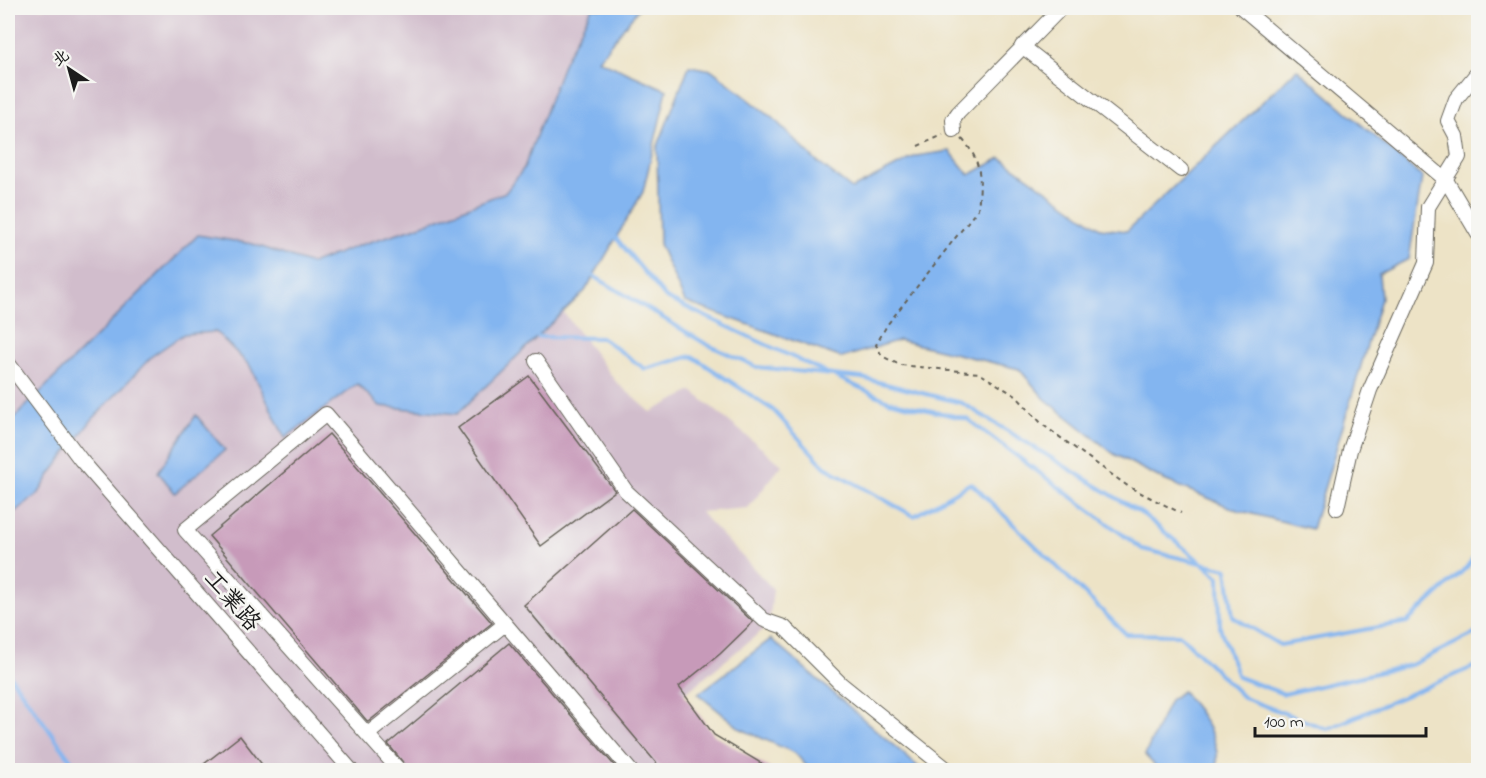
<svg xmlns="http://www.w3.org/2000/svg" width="1486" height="778" viewBox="0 0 1486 778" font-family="'Indie Flower','LXGW WenKai TC',sans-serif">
<rect width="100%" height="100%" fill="#f6f6f2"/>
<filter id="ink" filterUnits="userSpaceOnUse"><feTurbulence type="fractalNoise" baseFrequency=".0167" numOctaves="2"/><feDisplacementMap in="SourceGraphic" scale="12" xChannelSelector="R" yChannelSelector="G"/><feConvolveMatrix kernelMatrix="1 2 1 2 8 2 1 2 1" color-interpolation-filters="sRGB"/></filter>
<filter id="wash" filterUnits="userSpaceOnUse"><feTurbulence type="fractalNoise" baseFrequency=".008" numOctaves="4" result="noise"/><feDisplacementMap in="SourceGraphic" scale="24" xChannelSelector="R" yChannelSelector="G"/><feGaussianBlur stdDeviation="1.35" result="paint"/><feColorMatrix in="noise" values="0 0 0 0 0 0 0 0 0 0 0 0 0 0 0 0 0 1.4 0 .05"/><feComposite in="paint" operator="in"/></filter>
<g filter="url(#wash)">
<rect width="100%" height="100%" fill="#ede3c6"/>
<polygon fill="#d1bdcc" points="8,8 609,8 503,232 617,383 651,412 692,391 782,465 748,508 700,512 773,589 769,625 676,701 732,770 8,770"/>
<g fill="#83b5f0" stroke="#506886" stroke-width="1.5">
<polygon points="592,8 639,8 598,60 667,90 643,192 585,291 457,414 380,406 357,384 285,438 250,366 216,332 184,334 152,356 91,421 51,473 39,493 13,513 8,515 8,424 198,235 253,244 311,264 360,245 417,227 506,192 524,168 564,62"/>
<polygon points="689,66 712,70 776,121 816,161 852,189 916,156 950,151 969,175 1001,158 1100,228 1127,231 1297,69 1422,177 1409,259 1379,274 1381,299 1312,529 1237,510 1164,480 1114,454 1045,399 1019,369 899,340 842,358 685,302 659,244 657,148"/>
<polygon points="196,415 225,450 175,493 158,472"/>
<polygon points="771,639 922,770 810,770 795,753 741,729 698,694"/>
<path d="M1182,691c18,19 41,52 34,79h-57l-14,-15 25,-55z"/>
</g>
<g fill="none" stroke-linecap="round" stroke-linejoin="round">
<g stroke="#83b5f0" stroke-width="4">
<polyline points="616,238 666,298 829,374"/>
<polyline points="592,275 706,344 757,367 862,378 962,403 1144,515 1219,577 1220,628 1238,677 1284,694 1411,665 1478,632"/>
<polyline points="538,337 602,338 645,369 692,356 773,410 825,467 914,516 971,483 1126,634 1180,635 1244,698 1327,729 1478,665"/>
<polyline points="836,377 889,401 967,419 1142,549 1227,569 1233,617 1280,645 1407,622 1466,568 1478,552"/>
<polyline points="8,673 78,770"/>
</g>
</g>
<g id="blocks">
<g fill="#c79ab9">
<polygon points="529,376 615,491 541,546 458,428"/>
<polygon points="329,434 492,623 368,722 209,536"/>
<polygon points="632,509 753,622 720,654 679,687 714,735 774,771 663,771 524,605"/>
<polygon points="509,643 619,771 410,771 388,744"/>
<polygon points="240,736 267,771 195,771"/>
</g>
</g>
</g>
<g filter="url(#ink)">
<use href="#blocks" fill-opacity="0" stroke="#656258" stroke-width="1.5"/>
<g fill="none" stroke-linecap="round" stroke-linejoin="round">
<g stroke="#656258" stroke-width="16">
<g id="minor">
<polyline points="1242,8 1446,180 1478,234"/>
<polyline points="1022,46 1181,170"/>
<polyline points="954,131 953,120 958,113 1061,8"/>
<polyline points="536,361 626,491 764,620 784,627 841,684 948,770"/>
<polyline points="8,363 81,460 351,770"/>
<polyline points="1337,508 1350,450 1370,390 1426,263 1428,207 1459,157 1456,136 1448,121 1456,99 1478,72"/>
<polyline points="368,734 505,624"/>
<polyline points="399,770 185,530 326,414 630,770"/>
</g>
</g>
<g stroke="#656258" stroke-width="2" stroke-dasharray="4.5 4.5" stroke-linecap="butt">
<path d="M962,139c21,23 19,41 16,70l-91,116 -11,20 6,11 18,9 79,8 37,23 27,29 86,62 52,26"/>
<polyline points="918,146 943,135"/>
</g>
<use href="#minor" stroke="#fff" stroke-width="14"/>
</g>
</g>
<g text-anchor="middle" stroke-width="5" stroke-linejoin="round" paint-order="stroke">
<g font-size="24" fill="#1c1c1c" stroke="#f6f6f2">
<text transform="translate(233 600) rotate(49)" y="8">工業路</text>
</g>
</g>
<rect width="1486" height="778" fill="none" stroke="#f6f6f2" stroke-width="30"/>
<g transform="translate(69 69) rotate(324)" stroke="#f6f6f2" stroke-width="4.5" paint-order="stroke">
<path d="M0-4.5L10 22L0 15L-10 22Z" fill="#1c1c1c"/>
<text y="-9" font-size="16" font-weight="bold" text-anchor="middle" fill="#1c1c1c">北</text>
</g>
<path d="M1255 727v9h171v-9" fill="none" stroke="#1c1c1c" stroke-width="3"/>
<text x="1264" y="727" font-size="18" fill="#1c1c1c" stroke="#f6f6f2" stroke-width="4.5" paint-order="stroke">100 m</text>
</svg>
